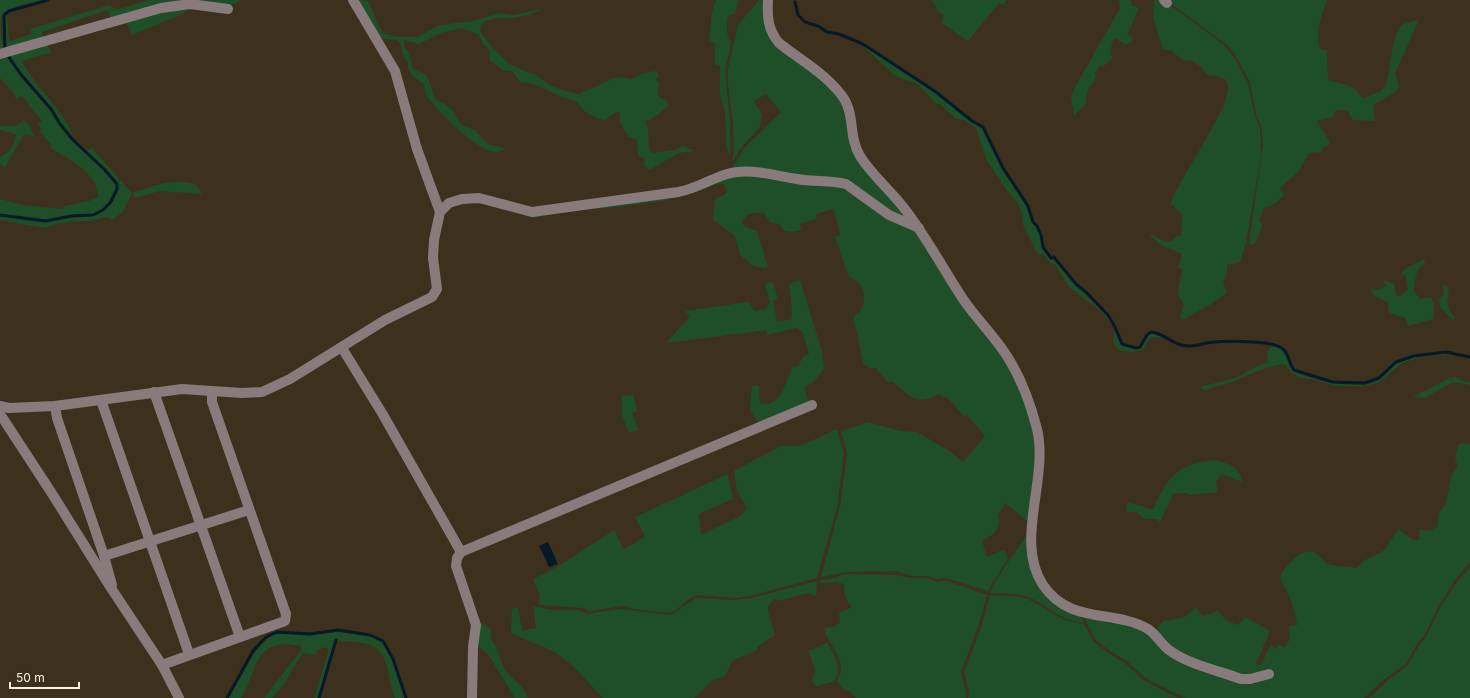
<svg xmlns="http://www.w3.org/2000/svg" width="1470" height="698" viewBox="0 0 1470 698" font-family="Inter,sans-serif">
<rect width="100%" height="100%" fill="#3d301d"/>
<g fill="#1f4f28">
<path d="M0,0h43c-11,3 -40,6 -42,19 -1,9 1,20 2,29l-3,4z"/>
<polygon points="149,0 242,0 227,7 196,2 111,18 107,10 42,32 44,38 7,51 4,19 7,13 9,41 32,34 30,29 106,6 110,5 115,10"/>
<path d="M355,0l13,1c6,11 9,24 15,32l15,4h19l23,-12 33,-4 27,-8 14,2 30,-7 -15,7 -17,3h-16l-13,4 -2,3 -1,6 11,15 18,18 26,11 17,11 17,6 10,2 35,-16 10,-1 7,2 17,-7 9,-1 1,6 -3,2 4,4 -1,14 8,3 3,6 -19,14 -5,1 3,8 1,21 4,3 22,-3 8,-4 12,5 -16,2 -30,17 -5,-5 1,-6 -7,-3 -1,-16 -8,-3 -4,-6 -5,-8v-11h-4l-11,8 -6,-1 -14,-7 -8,-10 -15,-5 -28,-13 -14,-2 -7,-10 -10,-2 -13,-9 -1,-12 -5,-4 -5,-10 -17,-7 -21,5 -22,11 -15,-4v7l5,6 4,16 14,6 7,21 3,5 8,3 8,7 8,14 14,5 14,15 16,3c-15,20 -72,-41 -80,-55 -1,-4 0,-6 -1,-9l-11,-7 -5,-10v-5l-5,-7 -3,-12 -3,-3 -20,-2z"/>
<path d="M716,0h23l-4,13 -7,3c-2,10 -2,18 3,27l-6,27 5,53v35l-4,-14 -1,-31 -5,-20v-27l-5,-2v-21l-6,-2 3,-29z"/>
<polygon points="759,0 766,0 766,27 841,96 854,150 904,212 904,219 852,186 730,172 745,147 781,112 766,94 754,101 762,115 760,127 743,145 732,162 734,151 733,123 728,83 728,69 738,25"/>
<polygon points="932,0 1007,0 1003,5 999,3 968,41 942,23 944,15 937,11 936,6 932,2"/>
<path d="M1119,0h12l1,6 7,2 -12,27 5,2 1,4 -8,4 -9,-7c-7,5 -3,9 -6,16l3,3 -10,10 -3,-2 -5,8 1,4c-5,9 -12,16 -10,27l-12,11 -3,-18 4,-10 45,-79z"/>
<path d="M1154,0h7l19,12 44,33 11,14 13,25 7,32 5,13 1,26 -15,88 -6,20 -13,2v10l-4,7 4,11 -16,11 -29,16 -2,-3 4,-12c-1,-3 -4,-6 -5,-9 -3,-8 3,-18 3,-27l-4,-1 4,-14 -21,-9 -11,-10 1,-1c10,5 16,13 26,2h4l1,-22 -11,-10c5,-23 69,-107 55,-123 -6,-7 -13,-4 -20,-7l-3,-6 -13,-8 -6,1 -12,-10 -9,-2 -10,-32z"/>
<path d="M1166,0h162h-1c-6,16 -12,34 -7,49l7,2 1,29c10,3 28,5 32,16l4,2 17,-7 5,-6c5,-15 5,-47 15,-59 4,-4 12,-5 18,-6l-24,53 4,14 -4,5 -22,13 2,16 -22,-1 -5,-9 -12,-1 -3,7 -16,4 13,21 -2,3 -6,3v4l-13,1 -10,18 -19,17 4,7 -8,8 -12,5 -5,12 3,4c-1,6 -4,17 -9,21l-4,-1 14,-101 -2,-18 -5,-10 -6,-33 -14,-26 -9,-11z"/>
<polygon points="192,7 182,14 132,35 125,21 163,9"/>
<path d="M47,44l4,8 -29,9c14,28 43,49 52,78l-14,-15 -8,-16 -44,-52z"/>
<path d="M862,45l74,48 36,29 10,6 20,40 25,39 5,16 4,4 4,8 2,13 8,11 7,3 18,23 32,31 14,29 15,4 5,-1 7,-12 4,-3 12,5c-12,-3 -16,0 -21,12l-10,2 -13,-1 -4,-4 -3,-4 1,-11 -2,-6 -10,-14 -33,-25 -14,-23h-4l-8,-10 -5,1 -15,-30 -1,-12 -4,-10 -11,-12 -21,-32 -10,-31 -12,-8 -8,-1 -16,-15h-4l-17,-19 -25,-10z"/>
<path d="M7,57c13,18 29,34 43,52 8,10 13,22 23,32 14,15 30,27 43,43l-1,9 -5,10 -8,7 -9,4 -22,1 -25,5 -46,-5v-16l23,6 40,4 1,-3 25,-5 9,-4c-1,-26 -29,-37 -48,-49l2,-3 -13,-14 2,-2 -3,-5 4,-3 -20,-25 -6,3 -3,-7 -13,-14v-20z"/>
<path d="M24,120l6,6 4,11 -10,-3 -20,35v-3l-4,-2v-7c9,-3 16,-15 16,-23l-16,-4v-4h16z"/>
<path d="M93,147l2,5 37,41c22,-7 41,-16 65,-8l5,9 -42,-3 -25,7 -3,-5 -9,19 -11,8 -5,-3 -17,4h-15l-19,3 -12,4 -44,-8v-4l46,6 25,-5 22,-2 10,-4 8,-7 6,-10 1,-10 -13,-16 -19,-17z"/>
<path d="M735,174l104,10 72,42 104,150 22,64 -7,83 -25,-20 -7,12 1,8 -4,10 -13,8 5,16 17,-7 4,8 -20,33 -42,-13 -10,1 -8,-3h-16l-16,-5 -50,1 -25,5 19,-71 7,-53 -6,-22 27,-9 32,9 17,1 34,20 12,10 22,-26 -18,-21 -3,2 -15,-18 -10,-5c-24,13 -29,2 -47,-13l-4,2 -12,-15h-6l-7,-4 -6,-32 -4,-12 2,-6 4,-1c9,-12 6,-32 -10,-36l-14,-40 5,-2 -6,-26 -18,5 1,4 -17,6 1,6 -9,2 -8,-1 -3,-6 -11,-3 -6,-9c-9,-1 -19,0 -22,10l4,4 11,4 11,36 -4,1 -11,-2 -13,-11 -5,-19 -22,-16 2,-21 11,-5 1,-4 -3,-6h-7l-23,9 -31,8 -53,7 -30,1 -48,9 -7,-2 -4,-4 87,-8z"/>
<path d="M1424,259l1,4c-10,6 -10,17 -11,28l6,8 11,-2 3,6v16l-26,7 -2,-8 -17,-5 -1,-11 -15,-7 -3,-7 7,2 9,-4 -3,-6 11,4 2,11 4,1 8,-6 -2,-14 -5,-2c6,-9 15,-10 23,-15z"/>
<path d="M800,280l22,71 2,17 -11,15 -9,4 5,15 -51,21 -8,-13 2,-24h7l1,17c21,7 27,-24 32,-36l6,-1 5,-9 6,-3 -7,-23 -6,-3 -29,7v-5l-101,13 22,-24 1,-3 -4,-5 63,-9 7,9 11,-2 4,-7 -5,-18 8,-2 5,17 -5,2 4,21 14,-3 1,-7 -3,-28z"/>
<path d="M1443,285l4,1 2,4c-3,13 -2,19 7,29l-3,1 -13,-13 -1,-8 5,-5z"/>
<path d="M1272,346c18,4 12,14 21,25 18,9 62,19 81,11 8,-3 11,-11 18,-16 12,-9 44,-15 59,-12l-29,3 -20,6 -24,20 -14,3h-28l-24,-7 -10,-1 -11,-5 -5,-8 -4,-1c-19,3 -35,12 -53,19 -8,3 -16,3 -23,8l-7,-4 37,-9 25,-14 7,-1 -1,-11z"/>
<polygon points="1456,377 1465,382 1470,382 1470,385 1453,382 1425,398 1413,397 1449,378"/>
<polygon points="633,395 637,411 632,413 638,430 629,433 622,416 622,396"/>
<polygon points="837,429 844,453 837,507 817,578 750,596 734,598 697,595 687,600 675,611 669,613 635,609 623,606 589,611 583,608 539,605 540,596 533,579 557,567 614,530 624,549 645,537 635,517 728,474 733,499 699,514 701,535 742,515 747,508 737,491 734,471 781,446 800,446"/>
<path d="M1463,443l7,1v118l-12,14 -19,29 -15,31 -7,8 -11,20 -23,16 -19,18h-179l-40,-20 -18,-17 -17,-10 -15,-12 -12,-24 59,13c12,6 18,18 29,26 12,8 65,27 79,27 7,0 14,-3 20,-6l1,-2c-7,-2 -18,5 -27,4 -16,-2 -60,-19 -73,-27 -6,-5 -12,-12 -17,-18l9,-11 20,-3 13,-10 7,8 15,-5 8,9 12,5 8,-8 24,14 -14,33 5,1 10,-21 4,5 4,-4 6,2 5,-8 -1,-12 3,-2 5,1c-2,-19 -8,-31 -17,-48 3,-10 21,-30 33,-26 6,2 10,9 15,12 8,3 20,2 28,4l9,-8 20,-10 13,-21 15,11h6l1,-11 10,2 8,-5v-12l8,-10 5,-27 7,-12 -3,-5 3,-15z"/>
<path d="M1215,460c12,3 26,7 27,22l-20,-8 -6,7 2,11 -29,3 -2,-2 -14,1 -13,28 -4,-3h-11l-9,-7h-9l-1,-5 2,-5 25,8c14,-33 25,-47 62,-50z"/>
<path d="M1031,529l10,56 39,28 4,10c-26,-2 -37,-20 -59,-27 -11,-3 -23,-2 -35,-3 10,-23 28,-43 41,-64z"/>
<polygon points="1470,566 1470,698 1369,698 1388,680 1407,666 1419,646 1426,637 1441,606 1460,578"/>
<path d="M845,574l51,1 16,3h16l8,4 11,-1 40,14 -9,32 -17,45 5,21v5h-110l-8,-8 -3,1 -8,-10c13,-20 -9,-35 -13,-53l10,-1 6,-4 -1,-10 13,-6c-6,-4 -8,-16 -8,-23l-8,-2 -17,1 1,-3 15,-2z"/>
<polygon points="817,581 816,596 808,593 779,601 775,599 768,606 768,611 775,635 757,647 758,650 732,661 726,675 710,682 695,698 603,698 573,666 555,652 511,633 512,609 518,607 522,631 536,628 533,606 553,610 577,610 588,614 620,609 671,615 696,598 735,600 751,598"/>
<path d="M990,595c12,1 26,0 37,4 21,9 32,23 57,25l9,17 15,12 17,10 18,17 35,18h-210l1,-6 -5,-20 17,-44z"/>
<path d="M483,623l8,7c-1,8 1,11 5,17 4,8 5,17 10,24 9,10 17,14 22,27h-13l-27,-44 -13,-10 2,-18z"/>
<path d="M338,632c13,2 30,2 42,9 11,6 20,44 25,57h-10c-4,-9 -5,-18 -7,-27 -7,-33 -25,-27 -53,-31l-17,58h-4l15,-49 -4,-2 -7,3 -2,5 -12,-2 -4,4 -18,30 -10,11h-8l38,-49 -1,-3c-48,-10 -42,23 -60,52h-12l26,-46 12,-13 11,-6 32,2z"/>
<path d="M827,643c7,11 17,27 6,39l-17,4 -4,-4 3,-13 -7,-18z"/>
</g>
<polygon fill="#041a28" points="548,542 558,564 549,567 539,546"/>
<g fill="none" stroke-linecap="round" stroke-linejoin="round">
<g stroke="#041a28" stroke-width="3">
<path d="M795,2l3,13 7,7 13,4 9,6 12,2 24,10 73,48 36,29 11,6 20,41 25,38 5,16 4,4 4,9 2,12 8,11 3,-1 3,4 19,23 10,8 22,23 7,12 7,17 14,4 4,-1 7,-12 4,-3c14,1 22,14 37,14 9,0 16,-3 25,-4 14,-1 60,-2 70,7 6,5 6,15 11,21l39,12 32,1 14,-5 17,-16 18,-6 32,-4 24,5"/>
<polyline points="5,50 4,15 9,11 48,0"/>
<polyline points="0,215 46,221 71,216 93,215 103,210 110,203 117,189 117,184 104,169 73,140 60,124 51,109 22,76 8,56"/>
<polyline points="227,698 253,651 266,637 277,632 310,634 338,630 370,635 383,641 393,659 406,698"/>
<polyline points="319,698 336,640"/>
</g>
<g stroke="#897b7b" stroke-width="10">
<polyline points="353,0 395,71 417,149 440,212"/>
<path d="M768,0c-1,17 0,30 11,43 20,16 44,29 60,49 18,20 8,42 21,64 13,21 33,36 47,56 21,28 37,58 56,87 14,21 34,39 47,62 12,20 21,45 27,68 12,50 -23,112 6,156 27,40 71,24 105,44 8,5 13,15 21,21 18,14 51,21 72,29h9l19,-5"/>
<polyline points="1164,0 1167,3"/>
<polyline points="0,54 161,8 190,4 228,9"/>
<polyline points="342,348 382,413 461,552 812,405"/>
<polyline points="154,392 240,637"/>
<polyline points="101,400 189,654"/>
<path d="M0,406l9,2 46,-2 127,-17 60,4 20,-1 28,-13 95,-59 47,-23 5,-8 -4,-31 1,-18 6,-28 9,-9 13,-4 17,-1 53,14 146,-20c18,-3 32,-13 49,-18 22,-7 48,2 70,5 16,3 33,1 49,5l43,31 30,13"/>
<polyline points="55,406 57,418 104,556 112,585"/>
<polyline points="0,414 51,492 111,588 162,665 179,698"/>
<polyline points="461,552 457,558 456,566 476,625 473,647 472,698"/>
<polyline points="104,556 249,510"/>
<polyline points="162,665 285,621 286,614 212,402 212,392"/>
</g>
</g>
<path d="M10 682v6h69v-6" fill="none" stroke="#faf1e5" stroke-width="2"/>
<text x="16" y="682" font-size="12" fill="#faf1e5" stroke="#3d301d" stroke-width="3" paint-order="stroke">50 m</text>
</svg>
